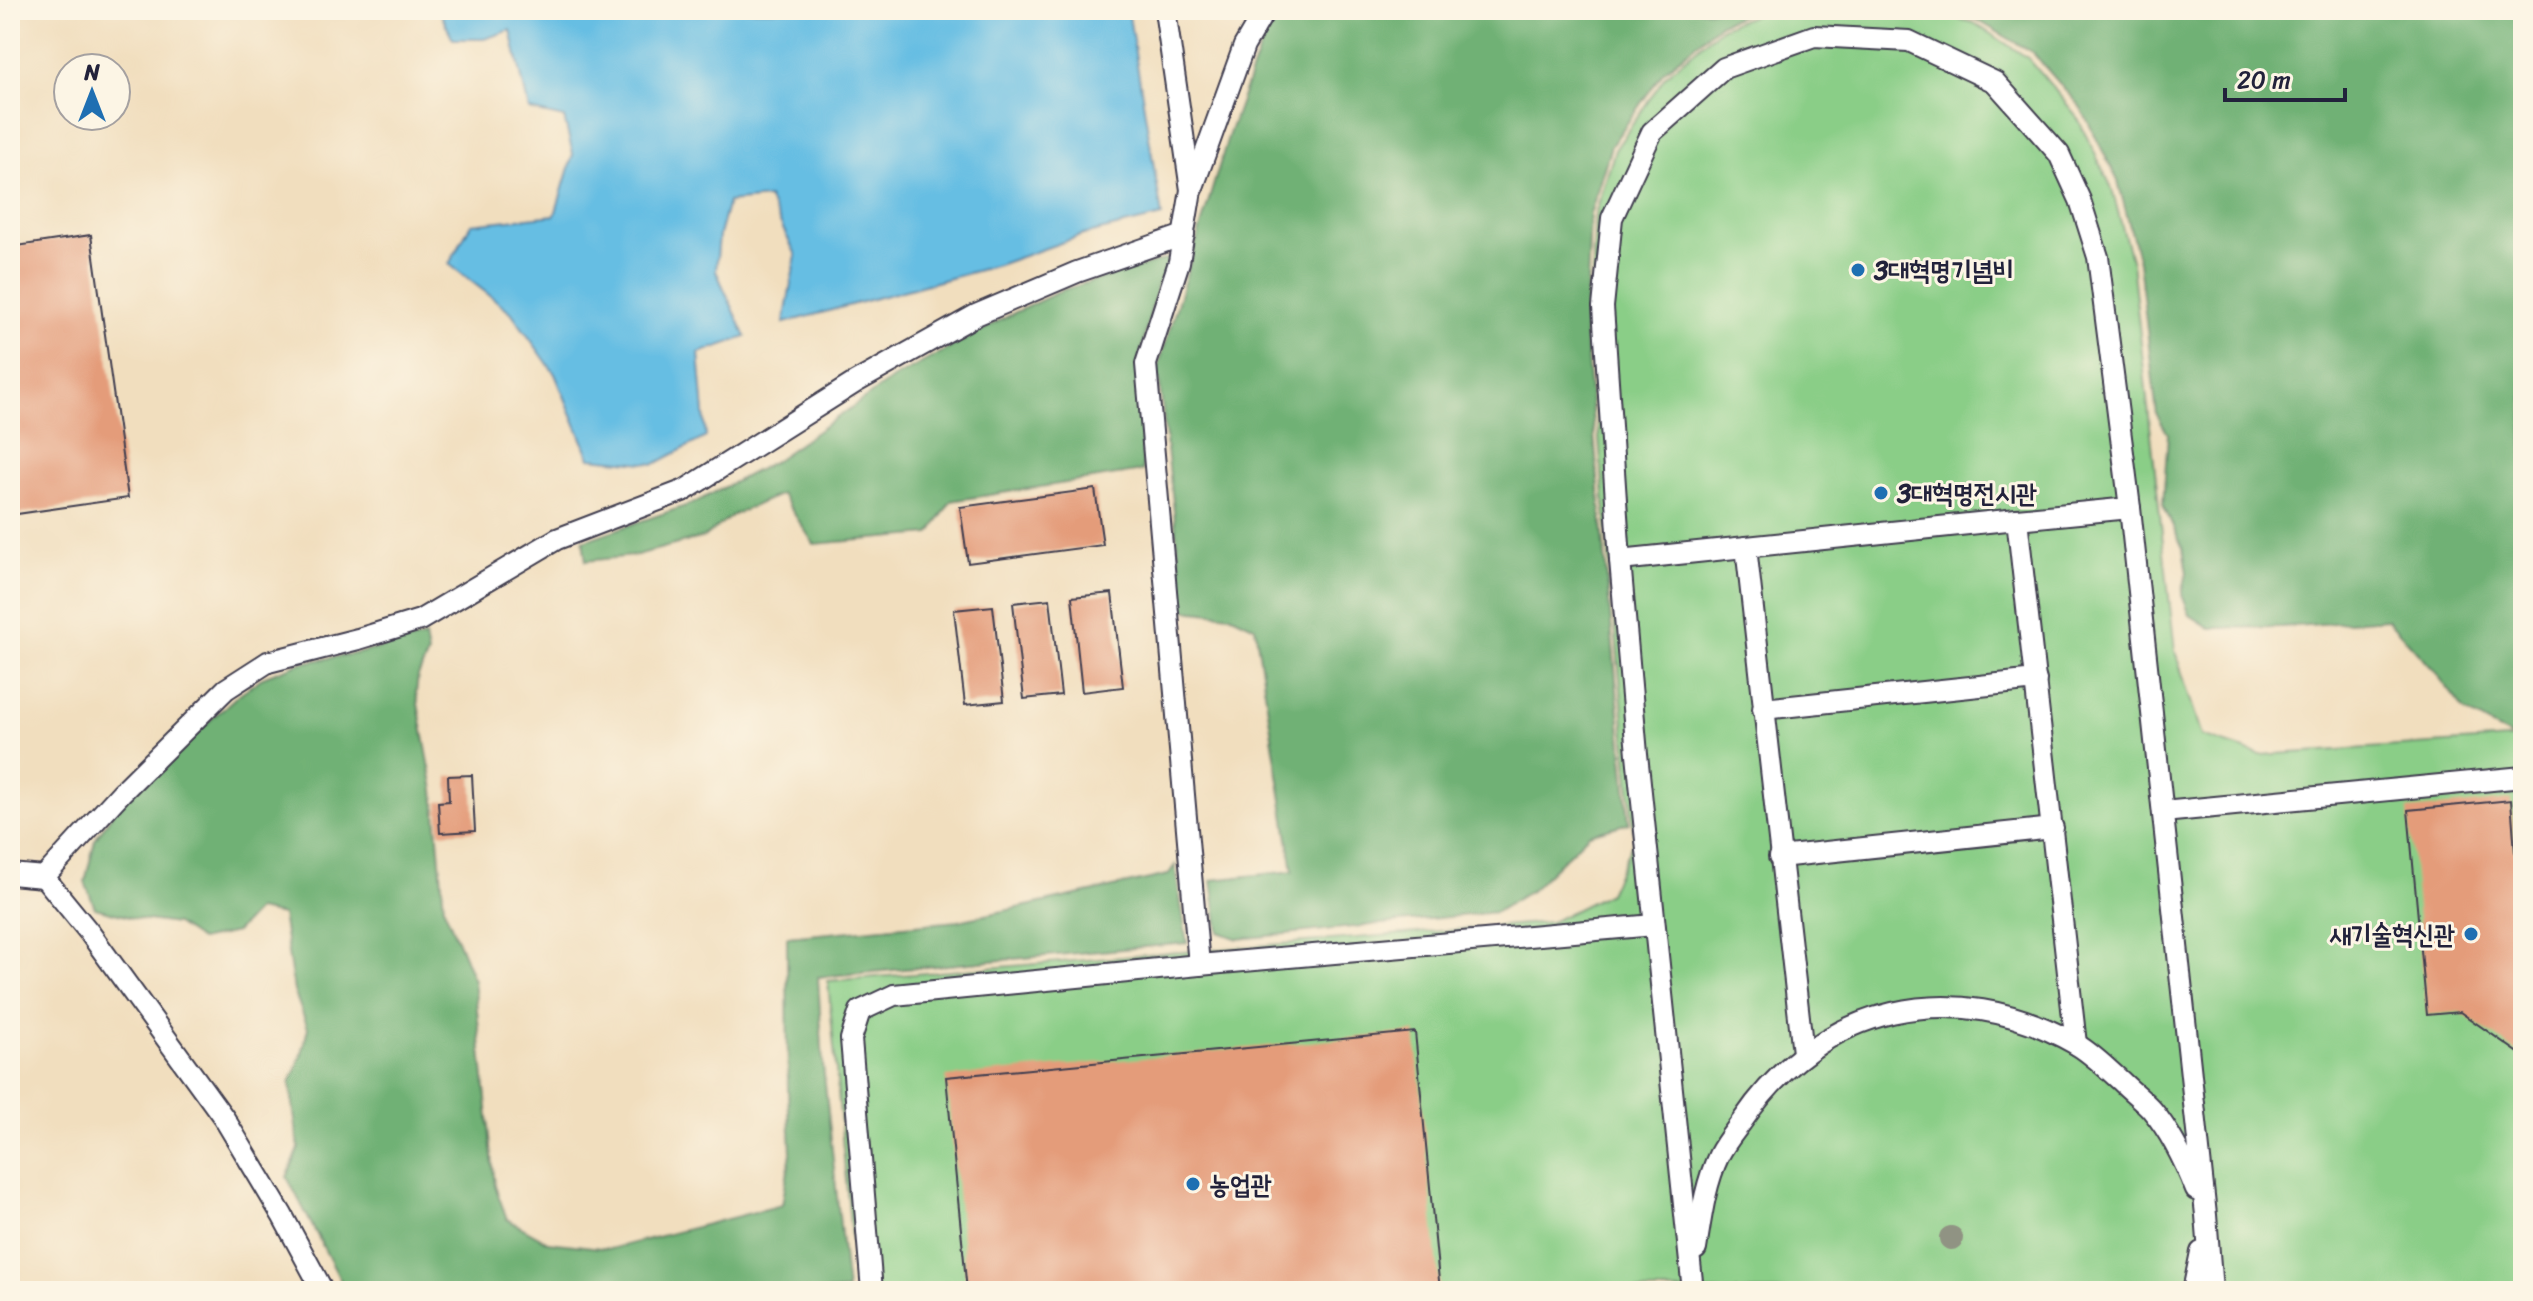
<svg xmlns="http://www.w3.org/2000/svg" width="2533" height="1301" viewBox="0 0 2533 1301" font-family="Sriracha,'Poor Story',sans-serif">
<rect width="100%" height="100%" fill="#fcf5e5"/>
<filter id="ink" filterUnits="userSpaceOnUse"><feTurbulence type="fractalNoise" baseFrequency=".0125" numOctaves="2"/><feDisplacementMap in="SourceGraphic" scale="16" xChannelSelector="R" yChannelSelector="G"/><feConvolveMatrix kernelMatrix="1 2 1 2 8 2 1 2 1" color-interpolation-filters="sRGB"/></filter>
<filter id="wash" filterUnits="userSpaceOnUse"><feTurbulence type="fractalNoise" baseFrequency=".006" numOctaves="4" result="noise"/><feDisplacementMap in="SourceGraphic" scale="32" xChannelSelector="R" yChannelSelector="G"/><feGaussianBlur stdDeviation="1.8" result="paint"/><feColorMatrix in="noise" values="0 0 0 0 0 0 0 0 0 0 0 0 0 0 0 0 0 1.4 0 .05"/><feComposite in="paint" operator="in"/></filter>
<g filter="url(#wash)">
<rect width="100%" height="100%" fill="#f1debe"/>
<polygon fill="#8ace87" stroke="#567861" stroke-width="2" points="1768,10 1925,10 1974,23 2028,58 2076,115 2111,186 2132,263 2175,651 2202,736 2260,755 2523,738 2523,1291 856,1291 828,981 1551,922 1609,893 1634,839 1590,336 1595,215 1615,150 1666,75 1722,27"/>
<g fill="#6fb174" stroke="#486a58" stroke-width="2">
<polygon points="1280,10 1757,10 1721,23 1663,72 1611,146 1590,214 1585,335 1629,823 1589,834 1533,889 1496,912 1238,939 1219,932 1212,880 1293,871 1255,627 1230,615 1185,610 1158,368 1228,137 1259,50"/>
<polygon points="1940,10 2523,10 2523,743 2465,711 2433,669 2387,619 2281,627 2210,628 2190,615 2182,595 2187,573 2183,548 2163,505 2168,434 2157,415 2139,262 2118,181 2081,108 2033,53 1977,20"/>
<polygon points="1170,258 1157,286 1138,364 1143,471 951,501 930,534 814,544 781,494 733,515 704,537 633,556 586,561 583,541 694,503 773,462 894,378 1014,313 1063,290"/>
<polygon points="425,637 428,654 418,676 416,693 434,790 444,908 474,981 495,1186 507,1219 548,1242 610,1249 782,1205 791,1153 788,1091 787,937 958,921 1168,875 1175,865 1187,943 818,977 823,1065 847,1291 346,1291 287,1177 299,1149 290,1084 302,1053 308,1028 294,991 282,915 257,910 236,932 200,940 176,924 133,918 95,908 85,882 95,840 121,801 238,695 265,676 300,663 359,653"/>
</g>
<polygon fill="#66bee3" stroke="#44708f" stroke-width="2" points="439,10 1128,10 1162,216 1083,235 998,265 784,323 796,255 768,198 728,202 719,235 716,271 746,337 699,353 706,437 655,464 590,458 555,374 511,312 449,264 471,224 555,215 573,154 564,118 529,110 511,30 484,39 453,39"/>
<g id="blocks">
<g fill="#e49c7a">
<polygon points="91,235 128,498 10,515 10,247"/>
<polygon points="1095,489 1103,545 968,563 960,507"/>
<polygon points="1112,593 1123,687 1082,692 1072,597"/>
<polygon points="1050,599 1061,695 1024,699 1013,603"/>
<polygon points="993,606 1004,701 965,705 954,610"/>
<polygon points="472,775 475,831 440,833 438,802 449,801 448,776"/>
<polygon points="2511,800 2515,852 2523,856 2523,1056 2460,1012 2427,1015 2408,810"/>
<polygon points="1415,1032 1440,1291 967,1291 946,1077"/>
</g>
</g>
</g>
<g filter="url(#ink)">
<use href="#blocks" fill-opacity="0" stroke="#413e4f" stroke-width="2"/>
<g fill="none" stroke-linecap="round" stroke-linejoin="round">
<g stroke="#413e4f" stroke-width="24">
<g id="service">
<polyline points="1165,10 1191,190 1179,262 1146,364 1199,965"/>
<polyline points="1193,187 1244,46 1265,10"/>
<polyline points="2017,519 2130,508"/>
<polyline points="1746,547 1803,1053"/>
<polyline points="1620,560 2017,519 2076,1044"/>
<polyline points="1763,709 2036,680"/>
<polyline points="2163,812 2523,777"/>
<polyline points="1779,857 2053,828"/>
<polyline points="10,874 44,877 121,793 226,689 268,662 358,639 420,620 557,539 685,490 856,382 976,315 1077,272 1184,235"/>
<polyline points="44,877 89,932 224,1118 282,1215 323,1291"/>
<path d="M1696,1249c5,-31 9,-65 23,-94 6,-12 16,-24 24,-35 78,-115 210,-145 331,-77 18,10 32,25 47,38 10,10 22,19 31,29 20,24 33,52 44,80"/>
<polyline points="872,1291 851,1039 860,1011 894,995 1199,965 1654,925"/>
<polyline points="1693,1291 1637,754 1620,560 1603,307 1612,218 1652,132 1724,68 1814,36 1909,41 1995,82 2059,154 2080,200 2098,257 2130,508 2206,1215 2212,1291"/>
<polyline points="2193,1291 2201,1252"/>
</g>
</g>
<use href="#service" stroke="#fff" stroke-width="20"/>
</g>
<circle fill="#909383" cx="1951" cy="1238" r="12"/>
</g>
<g fill="#1f6fb2" stroke="#fcf5e5" stroke-width="3">
<circle cx="1858" cy="270" r="8"/>
<circle cx="1881" cy="493" r="8"/>
<circle cx="2471" cy="934" r="8"/>
<circle cx="1193" cy="1184" r="8"/>
</g>
<g text-anchor="middle" stroke-width="6" stroke-linejoin="round" paint-order="stroke">
<g font-size="26" font-weight="bold" fill="#22223b" stroke="#fcf5e5" text-anchor="start">
<text x="1874" y="279">3대혁명기념비</text>
<text x="1897" y="502">3대혁명전시관</text>
<text x="2455" y="943" text-anchor="end">새기술혁신관</text>
<text x="1209" y="1193">농업관</text>
</g>
</g>
<rect width="2533" height="1301" fill="none" stroke="#fcf5e5" stroke-width="40"/>
<g transform="translate(92 92)"><circle r="38" fill="#fcf5e5" stroke="#a5a1a1" stroke-width="2"/>
<path d="M0-6L14 30L0 20L-14 30Z" fill="#1f6fb2"/>
<text y="-12" font-size="22" font-weight="bold" text-anchor="middle" fill="#22223b">N</text>
</g>
<path d="M2225 88v12h120v-12" fill="none" stroke="#22223b" stroke-width="4"/>
<text x="2237" y="88" font-size="24" fill="#22223b" stroke="#fcf5e5" stroke-width="6" paint-order="stroke">20 m</text>
</svg>
